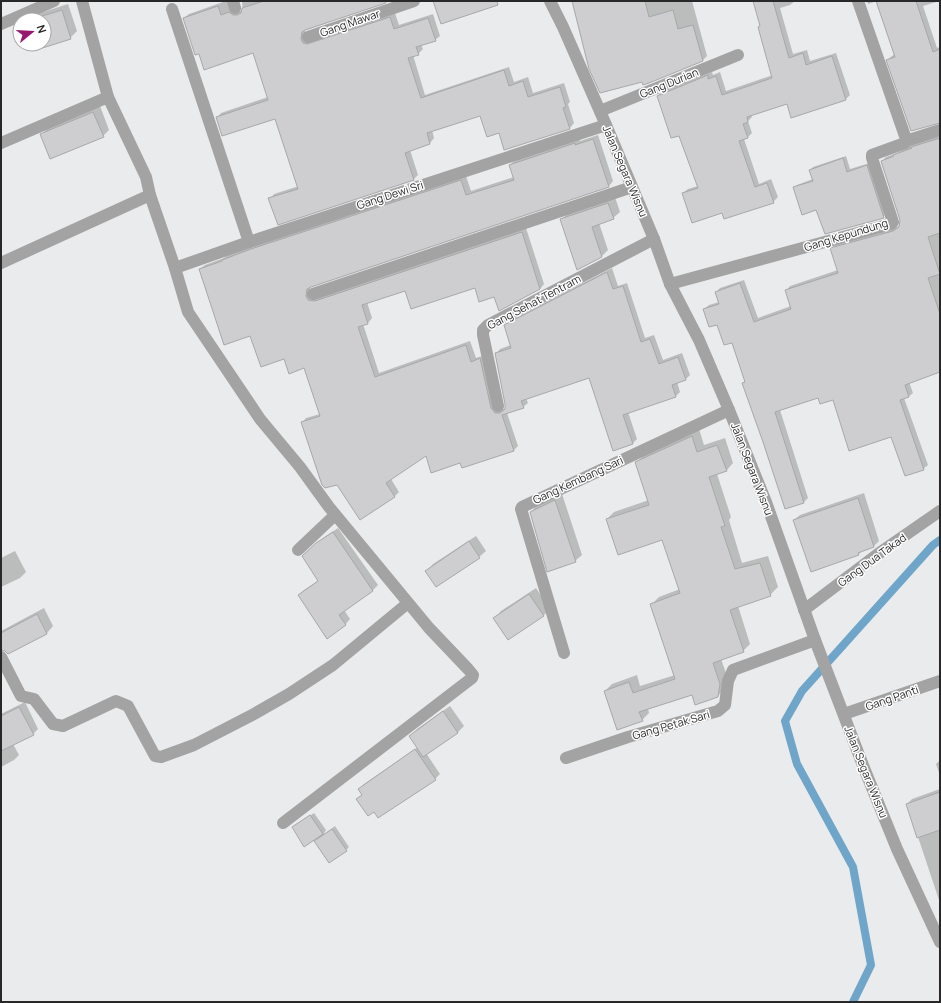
<svg xmlns="http://www.w3.org/2000/svg" width="941" height="1003" viewBox="0 0 941 1003" font-family="Manrope,sans-serif">
<rect width="100%" height="100%" fill="#eaebec"/>
<g fill="#0003">
<polygon points="226,1 231,1 238,11 243,11 242,1 386,1 305,30 305,34 395,13 399,25 433,14 440,36 435,40 421,45 423,49 418,54 413,55 425,95 509,67 514,82 528,77 533,93 564,83 570,102 568,104 574,123 570,128 499,132 481,115 432,130 434,138 430,143 410,150 418,175 414,179 270,199 274,194 299,186 276,118 217,118 221,113 268,97 253,52 199,53 184,18 189,14"/>
<polygon points="573,1 692,1 707,56 703,60 648,82 643,81"/>
<polygon points="754,1 795,1 790,5 780,8 793,54 807,50 810,61 836,53 850,95 846,99 792,117 788,103 751,115 752,117 748,121 752,133 747,138 744,139 759,184 771,179 778,197 773,202 723,212 683,193 688,189 698,186 680,134 658,96 662,92 712,72 713,75 720,72 726,91 773,75"/>
<polygon points="867,1 877,1 868,4"/>
<polygon points="877,1 940,1 923,6 937,48 940,47 940,99 887,60 892,56 895,54"/>
<polygon points="68,4 77,31 70,38 34,50 32,44 44,44 44,20 27,20 31,16"/>
<polygon points="100,106 109,130 103,136 41,135 48,128"/>
<polygon points="598,135 613,181 609,186 310,287 310,292 526,228 544,284 540,289 495,296 476,287 405,290 367,302 372,318 368,323 363,324 379,373 470,341 476,358 485,355 500,409 506,409 506,404 496,354 500,349 511,345 505,326 509,321 612,268 618,286 627,283 645,338 654,335 663,360 682,353 690,375 685,380 677,382 680,392 676,396 628,412 637,439 632,444 590,377 526,398 528,403 523,407 507,413 518,446 513,451 461,461 426,455 391,479 399,492 395,496 360,519 302,423 306,418 320,414 305,367 285,358 251,335 200,269 205,265 224,258 227,255 466,176 471,191 514,177 510,165 515,160 579,139 580,141"/>
<polygon points="940,136 940,371 909,382 913,393 908,397 904,398 928,465 923,469 892,436 833,398 819,397 780,410 808,498 804,502 786,508 743,383 745,381 732,342 704,309 709,305 719,302 716,292 720,288 744,280 758,318 791,306 786,291 790,286 838,270 831,249 835,245 900,226 901,220 882,161 886,157 897,153 916,143"/>
<polygon points="846,156 850,169 870,163 886,214 883,217 817,209 794,188 797,185 813,179 810,170 813,167"/>
<polygon points="615,197 620,212 613,218 599,223 608,250 602,256 562,219 568,213"/>
<polygon points="699,429 704,445 725,438 733,463 726,471 717,474 731,517 729,520 742,563 768,556 778,587 770,595 738,606 750,644 743,651 721,659 727,676 725,688 718,696 692,694 648,708 649,713 642,720 605,691 612,684 637,675 640,686 675,675 652,604 659,597 680,589 663,539 607,519 614,512 649,500 637,462 644,455"/>
<polygon points="864,493 879,541 874,546 863,550 859,554 794,520 800,515"/>
<polygon points="562,494 582,555 575,561 531,512 537,505"/>
<polygon points="338,528 378,585 373,590 344,610 350,619 345,625 299,595 304,590 319,580 308,551 323,538"/>
<polygon points="476,536 486,551 479,557 427,571 433,564"/>
<polygon points="15,551 26,572 20,578 1,587 1,558"/>
<polygon points="536,588 550,609 543,616 495,618 501,611"/>
<polygon points="44,608 53,626 47,633 8,653 1,645 1,631"/>
<polygon points="25,702 38,729 33,734 13,744 19,755 14,760 1,767 1,714"/>
<polygon points="450,706 464,726 457,733 426,753 440,774 435,779 374,811 358,799 363,794 359,789 364,784 418,747 411,736 417,729"/>
<polygon points="940,760 940,776 936,764"/>
<polygon points="940,789 940,900 939,900 907,804 912,799"/>
<polygon points="314,813 326,830 323,835 335,826 349,847 346,850 315,841 319,836 296,825"/>
</g>
<g fill="none" stroke-linecap="round" stroke-linejoin="round">
<polyline stroke="#6ea5c9" stroke-width="8" points="853,1002 871,965 853,867 797,764 785,721 802,691 933,545 940,540"/>
</g>
<g fill="#ceced0" stroke="#a7a8a9">
<polygon points="264,1 385,1 386,3 305,30 302,32 301,39 303,43 307,44 390,17 394,29 428,18 436,41 416,47 419,55 408,58 421,98 504,70 509,86 523,81 528,97 560,87 566,107 563,108 570,129 504,150 499,133 487,137 480,116 427,133 430,144 405,153 414,180 278,225 268,198 298,189 275,119 222,136 216,117 268,100 253,53 204,70 199,54 195,55 183,18 218,6 221,15 229,12 233,15 237,15 241,13 242,8"/>
<polygon points="433,1 497,1 498,5 441,24"/>
<polygon points="572,1 645,1 649,17 673,10 678,29 693,25 703,61 649,83 643,85 642,82 600,93 589,69"/>
<polygon points="753,1 773,1 789,58 803,53 806,65 832,56 846,100 791,118 787,104 747,117 748,122 743,124 748,138 739,141 755,187 767,183 774,203 724,219 722,213 692,223 682,193 698,188 679,136 671,138 657,96 708,75 708,79 716,76 722,95 772,78 758,27 760,26"/>
<polygon points="876,1 916,1 933,52 940,49 940,123 911,131 886,60 895,57"/>
<polygon points="62,10 71,39 33,51 31,44 44,44 44,20 29,20"/>
<polygon points="93,112 104,137 50,159 40,134"/>
<polygon points="940,138 940,233 928,237 940,274 928,278 940,314 940,372 905,385 909,397 900,400 924,470 905,476 891,437 849,451 833,400 820,404 818,398 775,412 804,503 785,509 763,442 742,383 745,382 732,343 724,345 717,325 709,327 703,309 719,304 715,292 740,283 754,322 791,309 785,290 838,273 830,248 893,231 899,227 900,220 881,161 894,156 893,155 912,148 911,147"/>
<polygon points="593,139 609,187 311,287 307,289 306,296 308,300 315,301 522,232 540,289 499,311 494,297 479,302 475,288 411,309 405,291 362,305 368,324 358,327 375,377 466,345 471,362 480,358 491,408 495,413 500,413 505,409 505,404 495,353 511,348 504,325 607,272 613,289 623,286 641,342 650,339 659,364 678,357 686,380 672,385 676,397 623,415 633,444 613,451 589,378 521,401 524,408 502,415 514,451 462,468 460,463 431,473 426,456 386,483 395,497 360,520 337,485 325,488 322,485 301,422 320,416 304,368 289,374 284,359 261,367 250,336 224,345 199,269 222,261 222,260 251,249 461,180 466,195 514,180 509,165 575,143 575,145"/>
<polygon points="843,158 847,172 867,165 884,218 825,234 816,210 802,215 793,187 813,181 809,170"/>
<polygon points="608,203 614,219 592,227 602,257 577,270 560,219"/>
<polygon points="692,436 697,452 717,445 727,471 709,477 725,526 721,527 735,569 760,563 771,596 730,610 744,652 713,663 720,684 718,697 695,705 692,695 639,712 643,721 617,730 604,691 629,682 633,693 675,679 650,604 680,593 662,540 618,555 606,519 649,505 635,462"/>
<polygon points="858,498 874,547 858,553 859,555 811,572 793,520"/>
<polygon points="555,500 576,562 547,572 530,512"/>
<polygon points="333,532 373,591 339,615 346,625 327,639 298,595 318,581 302,556 316,543"/>
<polygon points="469,541 480,558 436,587 425,571"/>
<polygon points="529,594 544,616 508,640 493,618"/>
<polygon points="37,614 47,634 8,654 5,651 1,650 1,633"/>
<polygon points="19,707 34,735 1,751 1,716"/>
<polygon points="443,711 458,733 423,757 409,736"/>
<polygon points="415,749 436,780 378,818 374,812 368,816 356,799 362,795 358,789"/>
<polygon points="940,792 940,830 917,838 906,804"/>
<polygon points="310,815 323,834 304,847 292,827"/>
<polygon points="332,829 347,851 329,863 314,841"/>
</g>
<g fill="none" stroke-linecap="round" stroke-linejoin="round">
<g stroke="#a4a3a3" stroke-width="12">
<polyline points="82,1 108,97 146,177 150,195 175,268 188,312 260,419 300,467 329,507 429,628 468,669 473,675 472,678 283,823"/>
<polyline points="233,1 235,8"/>
<polyline points="550,1 563,27 606,125 654,239 670,284 699,340 729,410 766,502 815,640 864,768 897,849 940,942"/>
<polyline points="172,9 249,242"/>
<polyline points="1,24 54,1"/>
<polyline points="308,37 414,1"/>
<polyline points="600,111 738,55"/>
<polyline points="906,141 940,130"/>
<polyline points="1,143 108,97"/>
<polyline points="1,263 150,195"/>
<polyline points="175,268 249,242 606,125"/>
<polyline points="670,284 891,224 893,222 872,158 872,155 905,143 906,139 858,1"/>
<polyline points="313,294 632,187"/>
<polyline points="498,406 483,335 483,330 488,325 654,239"/>
<polyline points="298,550 335,515"/>
<polyline points="804,610 878,554 940,511"/>
<polyline points="564,653 521,509 522,507 729,410"/>
<polyline points="1,657 21,696 34,699 53,724 63,726 116,701 128,706 155,756 161,757 194,745 254,714 289,694 333,665 408,603"/>
<polyline points="844,714 940,681"/>
<polyline points="566,758 628,737 718,711 725,705 728,681 733,670 815,640"/>
</g>
</g>
<g text-anchor="middle" stroke-width="3" stroke-linejoin="round" paint-order="stroke">
<g font-size="11" fill="#282829" stroke="#fff">
<text transform="translate(350 23) rotate(-19)" y="4">Gang Mawar</text>
<text transform="translate(669 83) rotate(-22)" y="4">Gang Durian</text>
<text transform="translate(625 171) rotate(67)" y="4">Jalan Segara Wisnu</text>
<text transform="translate(390 195) rotate(-18)" y="4">Gang Dewi Sri</text>
<text transform="translate(846 235) rotate(-17)" y="4">Gang Kepundung</text>
<text transform="translate(534 302) rotate(-28)" y="4">Gang Sehat Tentram</text>
<text transform="translate(752 469) rotate(69)" y="4">Jalan Segara Wisnu</text>
<text transform="translate(578 480) rotate(-25)" y="4">Gang Kembang Sari</text>
<text transform="translate(872 560) rotate(-36)" y="4">Gang Dua Takad</text>
<text transform="translate(892 698) rotate(-19)" y="4">Gang Panti</text>
<text transform="translate(671 725) rotate(-16)" y="4">Gang Petak Sari</text>
<text transform="translate(866 772) rotate(68)" y="4">Jalan Segara Wisnu</text>
</g>
</g>
<rect width="941" height="1003" fill="none" stroke="#282829" stroke-width="4"/>
<g transform="translate(32 32) rotate(72)"><circle r="19" fill="#ffffff" stroke="#a9a9a9"/>
<path d="M0-3L7 15L0 10L-7 15Z" fill="#971870"/>
<text y="-6" font-size="11" font-weight="bold" text-anchor="middle" fill="#282829">N</text>
</g>
</svg>
